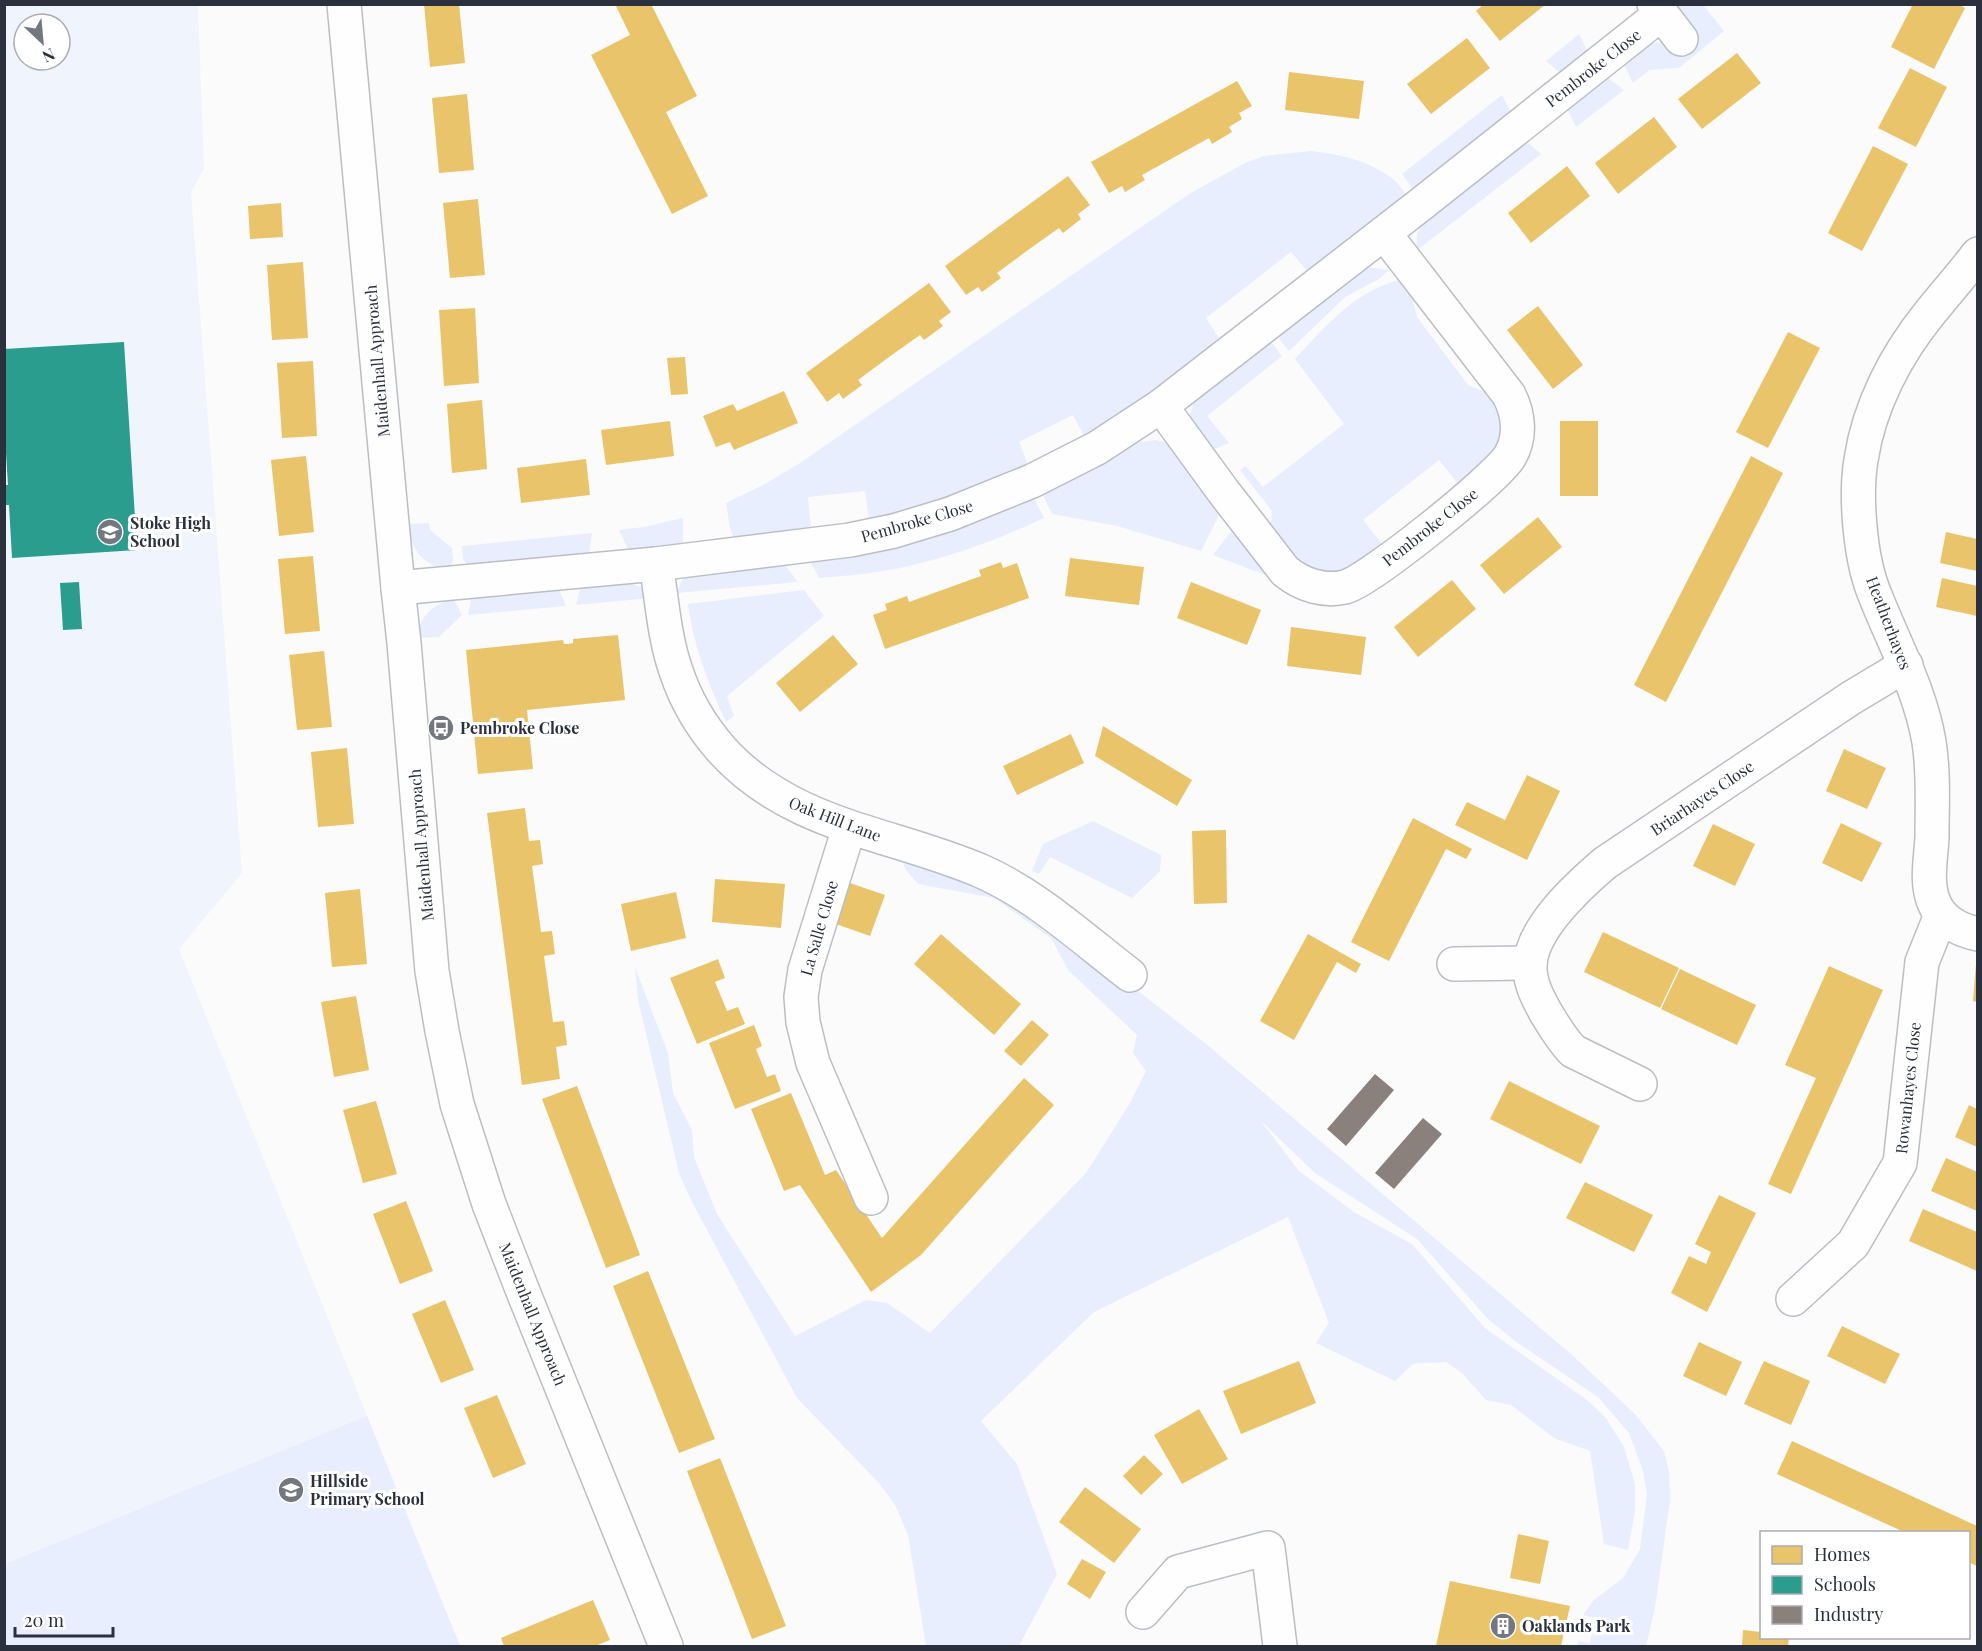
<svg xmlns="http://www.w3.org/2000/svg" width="1982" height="1651" viewBox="0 0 1982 1651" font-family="'Playfair Display',serif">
<rect width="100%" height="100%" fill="#fbfbfb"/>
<path fill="#f0f4fd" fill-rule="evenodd" d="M5,5h193l6,164 -13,23 51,681 -63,76 281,697h-455zM24,24h36v36h-36z"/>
<g fill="#e8eefd">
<polygon points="1670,5 1703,5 1724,31 1679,68 1649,70 1633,83 1623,62 1647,45 1663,41 1680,54 1697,39"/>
<polygon points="1579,34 1590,56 1564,76 1546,61"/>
<polygon points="1605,76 1624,90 1576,127 1566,106"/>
<polygon points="1502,95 1513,117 1416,193 1402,174"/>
<polygon points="1524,139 1541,154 1416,251 1417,234 1420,226"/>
<path d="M1311,151c29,3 59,10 82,28 6,5 11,13 16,19l-100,75 -18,-21 -85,66 15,23 -110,85 -27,10 -11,-21 -54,27 10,25 -113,45 -47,8 -4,-29 -57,6 3,31 -76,13 -5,-13 -4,-25 41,-20 33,-20 389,-269 56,-31 19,-7z"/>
<polygon points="1364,268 1374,268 1389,270 1379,279 1345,297 1289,351 1279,339 1281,327"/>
<path d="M1404,279l5,5 8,33 51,68 28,12c16,49 -4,57 -34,92l-23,-29 -76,60 23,29c-26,16 -59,35 -89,13 -10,-7 -19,-18 -27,-27l2,-24 -32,-41 6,-4 17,21 81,-63 -49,-65c31,-33 62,-71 109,-80z"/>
<polygon points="1265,340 1272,343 1282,356 1207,416 1229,443 1207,452 1192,430 1190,415 1195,397"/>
<polygon points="1156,440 1168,443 1223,507 1201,551 1117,526 1052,514 1042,493 1124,448 1138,442"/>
<path d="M1033,496l11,22c-51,24 -106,44 -161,53 -22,4 -43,5 -64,7l-11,-21z"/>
<polygon points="683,518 683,545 629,551 619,530 644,527"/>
<path d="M429,523l1,7 22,18 1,12 -3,9c-28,-2 -39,-21 -43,-45z"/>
<polygon points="1237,524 1271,577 1213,555"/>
<polygon points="592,533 589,556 469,568 463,559 462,546"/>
<polygon points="781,560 798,582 677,593 681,582 687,575"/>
<polygon points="625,582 641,587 651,598 576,605 581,585"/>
<polygon points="558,587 566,606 468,615 472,595"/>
<path d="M804,590l20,26 -97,80 7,20 -8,6c-18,-40 -32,-74 -38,-118z"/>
<path d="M454,599l8,16 -23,22 -21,1c-1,-20 17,-36 36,-39z"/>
<polygon points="1093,821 1161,855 1160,871 1132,898 1050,857 1039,874 1032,871 1043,844"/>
<polygon points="899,849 1032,908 1211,1048 1571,1354 1635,1414 1664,1451 1669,1471 1670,1500 1655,1608 1646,1646 1577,1646 1578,1641 1590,1643 1595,1618 1583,1615 1594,1600 1623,1578 1640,1549 1647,1495 1643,1471 1629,1433 1598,1397 1515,1341 1487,1318 1417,1239 1315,1173 1260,1120 1299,1171 1354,1212 1412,1244 1485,1328 1587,1400 1606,1418 1624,1447 1635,1484 1635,1511 1628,1550 1604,1544 1590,1451 1554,1438 1511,1405 1486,1400 1462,1373 1446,1362 1413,1364 1395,1381 1316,1343 1329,1323 1288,1217 1094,1312 981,1421 1017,1464 1057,1574 1019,1646 926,1646 908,1535 895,1505 879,1483 797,1398 692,1202 679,1173 638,1000 635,967 668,1053 673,1093 692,1130 694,1157 717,1214 795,1336 866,1300 887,1303 930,1333 1086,1173 1130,1103 1146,1071 1133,1053 1137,1035 1068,970 1051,938 994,898 918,884 905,869"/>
<polygon points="367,1416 460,1646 5,1646 5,1564"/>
</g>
<g fill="#e9c46a">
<polygon points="424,4 459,4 465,63 430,67"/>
<polygon points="615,4 651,4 697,96 666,112 708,196 672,214 591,55 630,35"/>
<polygon points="1484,4 1546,4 1500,41 1476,11"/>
<polygon points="1913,4 1958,4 1965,8 1934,69 1891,47"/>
<polygon points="1467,38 1490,68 1431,114 1407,84"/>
<polygon points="1737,53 1761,83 1702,129 1678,99"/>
<polygon points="1910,68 1947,87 1916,147 1878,128"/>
<polygon points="1289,72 1364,81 1359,119 1285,110"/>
<polygon points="1237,81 1252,106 1239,113 1242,119 1229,127 1232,132 1212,144 1209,138 1142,175 1145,180 1125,192 1122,186 1109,193 1091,162"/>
<polygon points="467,94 474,170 439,173 432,98"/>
<polygon points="1654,117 1677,147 1618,194 1595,163"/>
<polygon points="1873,146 1908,164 1862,251 1828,233"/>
<polygon points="1567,166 1590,196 1531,243 1508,213"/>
<polygon points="1068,176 1090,205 1078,214 1081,219 1063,233 1059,228 1028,250 997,273 1001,278 982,292 978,287 966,295 945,266"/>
<polygon points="478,199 485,275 450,278 443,203"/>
<polygon points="281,203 283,237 250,239 248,206"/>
<polygon points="303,262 308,338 272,340 267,265"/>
<polygon points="929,283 951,312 939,321 943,326 924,340 920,335 889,357 858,380 862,385 843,399 839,393 827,402 806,373"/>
<polygon points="1538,306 1583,365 1553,389 1507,330"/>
<polygon points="475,308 479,383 444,386 439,310"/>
<polygon points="1788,332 1820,348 1768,448 1736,432"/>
<polygon points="685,357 688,394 671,395 667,358"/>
<polygon points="313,361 317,436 282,438 277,363"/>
<polygon points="784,391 798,423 734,450 730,442 716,447 703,416 733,404 737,411"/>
<polygon points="482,400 487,469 452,473 447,404"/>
<polygon points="670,421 674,456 606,465 601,430"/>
<rect x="1560" y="421" width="38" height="75"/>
<polygon points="306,456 314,532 279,536 271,460"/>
<polygon points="1751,456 1783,473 1666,702 1634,685"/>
<polygon points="586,459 590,495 521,503 517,468"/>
<polygon points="1538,517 1562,547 1504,594 1480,565"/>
<polygon points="1946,532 1977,539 1977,571 1940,563"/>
<polygon points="313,556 320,631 285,634 278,559"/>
<polygon points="1070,558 1144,567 1139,605 1065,596"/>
<polygon points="1001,562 1003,568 1017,563 1029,598 885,649 873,615 887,610 885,604 907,596 909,602 981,576 979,570"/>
<polygon points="1942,578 1977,586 1977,616 1936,607"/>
<polygon points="1452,580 1476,609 1418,657 1394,627"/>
<polygon points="1191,582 1261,610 1247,645 1177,618"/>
<polygon points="1291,627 1366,637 1361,675 1287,666"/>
<polygon points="618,635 625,700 527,710 533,769 478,774 466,650 563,640 564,644 568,644 573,643 573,639"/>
<polygon points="833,635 858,664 800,712 776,683"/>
<polygon points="324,651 332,727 297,730 289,655"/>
<polygon points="1103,726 1192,780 1177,806 1095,756"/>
<polygon points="1071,734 1084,763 1017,795 1003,766"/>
<polygon points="347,748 354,824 318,827 311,752"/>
<polygon points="1844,749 1886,768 1867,809 1826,791"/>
<polygon points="1527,775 1560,791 1527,860 1455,825 1467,802 1505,820"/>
<polygon points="525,808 529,841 540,840 543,864 532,866 541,932 552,931 555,954 544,956 553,1022 564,1021 567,1045 556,1047 560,1079 522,1085 487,813"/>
<polygon points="1413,818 1472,849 1466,859 1446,849 1389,961 1351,942"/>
<polygon points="1841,823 1882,843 1862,882 1822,863"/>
<polygon points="1713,824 1755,844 1735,886 1693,866"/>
<polygon points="1226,830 1227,903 1194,904 1192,831"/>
<polygon points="715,879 785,884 781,928 712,922"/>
<polygon points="847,882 885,895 870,936 833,923"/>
<polygon points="360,889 367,964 332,967 325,893"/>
<polygon points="676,892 686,938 631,951 621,904"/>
<polygon points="1603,932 1679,968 1660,1008 1584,972"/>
<polygon points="941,934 1021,1004 994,1035 914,964"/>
<polygon points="1308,934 1361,964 1356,973 1337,962 1294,1040 1260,1021"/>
<polygon points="718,959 725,978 715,982 727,1011 738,1007 745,1024 697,1044 670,978"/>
<polygon points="1976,964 1977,964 1977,1002 1973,1001"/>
<polygon points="1829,966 1883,990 1791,1194 1768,1184 1816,1078 1785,1065"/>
<polygon points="1680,969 1756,1005 1737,1045 1661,1009"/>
<polygon points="356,996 369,1070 334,1077 321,1002"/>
<polygon points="1032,1020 1049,1035 1021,1066 1004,1051"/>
<polygon points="754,1025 762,1046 756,1049 767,1077 775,1074 781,1091 735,1109 709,1043"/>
<polygon points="1024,1078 1054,1105 921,1255 871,1292 800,1185 784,1191 751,1109 791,1093 825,1175 836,1170 882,1238"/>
<polygon points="1509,1081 1600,1126 1581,1164 1490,1119"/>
<polygon points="577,1086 640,1255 606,1268 542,1099"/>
<polygon points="376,1101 397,1174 363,1183 343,1110"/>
<polygon points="1969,1105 1977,1109 1977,1147 1955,1137"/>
<polygon points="1946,1158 1977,1172 1977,1211 1931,1191"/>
<polygon points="1585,1182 1653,1215 1634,1252 1566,1218"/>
<polygon points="1719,1195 1756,1213 1707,1312 1671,1293 1689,1256 1706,1264 1711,1252 1695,1244"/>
<polygon points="406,1201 433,1271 400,1284 373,1214"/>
<polygon points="1923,1209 1977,1232 1977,1271 1909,1241"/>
<polygon points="648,1271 715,1439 679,1453 613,1286"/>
<polygon points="445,1300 474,1370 441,1383 412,1314"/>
<polygon points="1842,1326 1900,1354 1885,1384 1827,1356"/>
<polygon points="1699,1342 1742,1362 1726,1396 1683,1376"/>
<polygon points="1299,1361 1316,1403 1241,1434 1223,1391"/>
<polygon points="1764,1361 1810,1381 1791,1425 1744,1404"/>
<polygon points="497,1395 526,1464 493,1478 464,1408"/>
<polygon points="1199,1409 1228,1459 1182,1484 1154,1435"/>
<polygon points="1792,1441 1977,1526 1977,1566 1968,1562 1968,1532 1904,1532 1777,1474"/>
<polygon points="1144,1455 1163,1474 1141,1495 1123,1476"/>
<polygon points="720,1458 786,1626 752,1639 687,1471"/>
<polygon points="1085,1487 1141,1529 1114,1563 1059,1522"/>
<polygon points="1518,1534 1549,1541 1540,1584 1510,1578"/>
<polygon points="1082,1559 1106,1572 1090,1599 1067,1584"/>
<polygon points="1450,1581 1570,1606 1561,1646 1436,1646"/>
<polygon points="593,1600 610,1640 595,1646 504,1646 501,1638"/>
<polygon points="1743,1630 1761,1632 1761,1638 1789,1638 1788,1646 1742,1646"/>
</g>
<g fill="#2a9d8f">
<polygon points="124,342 137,550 12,558 9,505 4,505 4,485 8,485 4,422 4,349"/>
<polygon points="79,582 82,629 63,630 60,583"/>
</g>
<g fill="#8a817c">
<polygon points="1375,1074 1394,1090 1346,1146 1327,1129"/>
<polygon points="1423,1118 1442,1134 1394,1189 1375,1173"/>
</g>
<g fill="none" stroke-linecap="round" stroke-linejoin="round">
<g stroke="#bbbec3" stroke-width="36">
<g id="minor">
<polyline points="344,4 398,588 404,643 432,971 442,1031 457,1104 489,1204 522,1289 666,1646"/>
<polyline points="1654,4 1681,39"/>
<path d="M1978,254c-16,21 -33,40 -49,60 -33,41 -60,92 -68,146 -6,35 -1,96 12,130 19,50 47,98 56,152 5,31 3,64 3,95 -1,21 -6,43 1,63 7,20 25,30 45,34"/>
<path d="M1161,406l62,85 62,80c17,14 39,21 60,16 24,-6 152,-109 165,-131 11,-19 9,-41 -1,-61l-125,-162"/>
<path d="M656,564c6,35 8,73 20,107 10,30 24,54 45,78 70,78 169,83 260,122 55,24 102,68 149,104"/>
<polyline points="398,588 656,564 850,540 894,531 950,514 1032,481 1097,448 1161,406 1420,205 1661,14"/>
<polyline points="849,828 805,970 801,997 803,1022 813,1063 871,1198"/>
<polyline points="1454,964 1530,963"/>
<path d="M1640,1084l-67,-33c-11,-11 -19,-25 -27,-38 -7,-13 -15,-27 -16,-43 -2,-39 47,-83 75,-107l246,-165 55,-33"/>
<polyline points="1793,1299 1853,1244 1900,1163 1922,962 1941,915"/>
<polyline points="1143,1612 1178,1572 1268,1548 1280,1646"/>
</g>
</g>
<use href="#minor" stroke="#fefefe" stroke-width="33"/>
</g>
<defs>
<g id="school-disc" transform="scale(1.35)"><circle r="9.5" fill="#737780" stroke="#fff"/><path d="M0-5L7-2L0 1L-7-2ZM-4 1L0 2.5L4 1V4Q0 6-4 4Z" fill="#fff"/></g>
<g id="bus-disc" transform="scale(1.35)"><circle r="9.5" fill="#737780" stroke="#fff"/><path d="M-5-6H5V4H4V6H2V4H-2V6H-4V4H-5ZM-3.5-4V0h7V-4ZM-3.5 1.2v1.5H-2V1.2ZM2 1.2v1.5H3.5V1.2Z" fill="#fff"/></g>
<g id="building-disc" transform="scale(1.35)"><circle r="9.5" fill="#737780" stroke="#fff"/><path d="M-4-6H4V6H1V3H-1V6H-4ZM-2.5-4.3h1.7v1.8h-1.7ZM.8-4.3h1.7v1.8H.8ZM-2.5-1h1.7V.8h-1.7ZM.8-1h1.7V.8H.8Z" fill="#fff"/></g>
</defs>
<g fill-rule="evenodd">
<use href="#school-disc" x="110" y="532"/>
<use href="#bus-disc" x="441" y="728"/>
<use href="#school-disc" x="291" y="1490"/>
<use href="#building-disc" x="1503" y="1626"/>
</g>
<g text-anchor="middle" stroke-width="6" stroke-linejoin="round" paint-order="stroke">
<g font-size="16" fill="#2a303d" stroke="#fff">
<text transform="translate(1593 68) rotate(-38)" y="6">Pembroke Close</text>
<text transform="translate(377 361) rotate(-95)" y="6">Maidenhall Approach</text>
<text transform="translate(917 521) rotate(-16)" y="6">Pembroke Close</text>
<text transform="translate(1430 527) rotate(-38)" y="6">Pembroke Close</text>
<text transform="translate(1889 623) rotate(69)" y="6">Heatherhayes</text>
<text transform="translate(1702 798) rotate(-34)" y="6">Briarhayes Close</text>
<text transform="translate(835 819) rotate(21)" y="6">Oak Hill Lane</text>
<text transform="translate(421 845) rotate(-95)" y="6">Maidenhall Approach</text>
<text transform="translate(819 928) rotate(-74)" y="6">La Salle Close</text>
<text transform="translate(1908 1088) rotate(-84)" y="6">Rowanhayes Close</text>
<text transform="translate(533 1314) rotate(68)" y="6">Maidenhall Approach</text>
</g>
<g font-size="16" font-weight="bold" fill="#2a303d" stroke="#fff" text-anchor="start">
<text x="130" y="529">Stoke High<tspan x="130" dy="18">School</tspan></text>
<text x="460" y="734">Pembroke Close</text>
<text x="310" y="1487">Hillside<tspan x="310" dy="18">Primary School</tspan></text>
<text x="1522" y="1632">Oaklands Park</text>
</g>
</g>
<rect width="1982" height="1651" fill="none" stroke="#2a303d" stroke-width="12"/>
<rect x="1760" y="1531" width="210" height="108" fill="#ffffff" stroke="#aaacb1" stroke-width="1.5"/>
<rect x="1772" y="1546" width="30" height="18" fill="#e9c46a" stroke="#aaacb1" stroke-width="1.5"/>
<text x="1814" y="1561" font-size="18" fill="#2a303d">Homes</text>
<rect x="1772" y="1576" width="30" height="18" fill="#2a9d8f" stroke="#aaacb1" stroke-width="1.5"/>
<text x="1814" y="1591" font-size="18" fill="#2a303d">Schools</text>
<rect x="1772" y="1606" width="30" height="18" fill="#8a817c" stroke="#aaacb1" stroke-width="1.5"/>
<text x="1814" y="1621" font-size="18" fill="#2a303d">Industry</text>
<g transform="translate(42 42) rotate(154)"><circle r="28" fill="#ffffff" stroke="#aaacb1" stroke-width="1.5"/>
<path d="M0-4.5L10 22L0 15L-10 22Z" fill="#737780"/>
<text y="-9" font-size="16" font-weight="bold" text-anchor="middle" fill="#2a303d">N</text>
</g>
<path d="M15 1627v9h98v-9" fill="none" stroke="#2a303d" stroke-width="3"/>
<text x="24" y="1627" font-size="18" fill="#2a303d" stroke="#ffffff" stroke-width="4.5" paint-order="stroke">20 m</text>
</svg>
